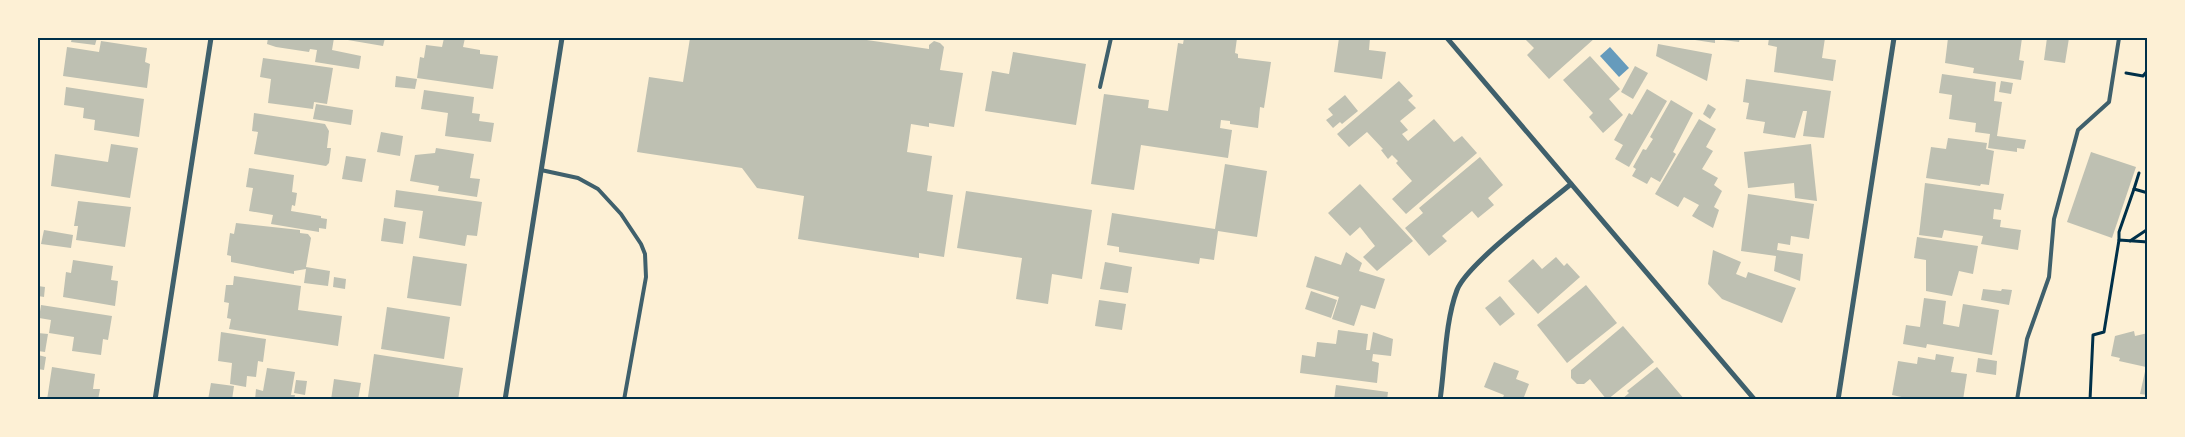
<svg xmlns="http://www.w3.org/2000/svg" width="2185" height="437" viewBox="0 0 2185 437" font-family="'Roboto Condensed',sans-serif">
<rect width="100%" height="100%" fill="#fdf0d5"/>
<polygon fill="#669bbc" points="1610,47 1629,68 1619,77 1600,56"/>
<g fill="#bec0b2">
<polygon points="72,38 97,38 95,45 71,42"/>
<polygon points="268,38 334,38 332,50 361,56 359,69 315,62 317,50 310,49 309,52 276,47 267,44"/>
<polygon points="336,38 385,38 383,46"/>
<polygon points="444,38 465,38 463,47 480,50 480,54 498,56 493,89 417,78 420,57 424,58 426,45 442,47"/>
<polygon points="690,38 853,38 929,49 929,45 934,41 940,43 944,47 940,70 963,73 954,127 929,123 929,127 911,124 907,152 932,156 927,191 953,195 944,257 919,253 919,258 798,239 804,196 757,188 742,168 637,152 649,77 683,82"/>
<polygon points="1184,38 1237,38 1235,53 1238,54 1238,58 1271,62 1264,108 1260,107 1258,128 1230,124 1230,121 1221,120 1220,128 1232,130 1228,158 1141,145 1134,190 1091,184 1104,94 1149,100 1148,108 1168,111 1178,43 1183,44"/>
<polygon points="1339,38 1370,38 1369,50 1386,52 1382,79 1334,72"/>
<polygon points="1524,38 1595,38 1549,79 1527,55 1534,48"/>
<polygon points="1696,38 1740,38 1739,42 1715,39 1715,43 1695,40"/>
<polygon points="1769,38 1825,38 1822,58 1836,60 1833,81 1774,72 1777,47 1768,45"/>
<polygon points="1948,38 2022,38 2019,60 2024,61 2021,80 1973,73 1974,68 1945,63"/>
<polygon points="2047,38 2069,38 2065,63 2044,60"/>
<polygon points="101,41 147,48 145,62 150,64 147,88 63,76 67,47 99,52"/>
<polygon points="1658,44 1712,54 1707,81 1656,56"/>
<polygon points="1013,52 1086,64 1076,125 985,111 992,71 1009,74"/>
<polygon points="1590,56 1620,89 1609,99 1623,115 1603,133 1589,117 1593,113 1563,80"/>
<polygon points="263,58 333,68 327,104 314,102 313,109 268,103 271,79 260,77"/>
<polygon points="1635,66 1648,73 1633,99 1621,92"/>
<polygon points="1942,74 1996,82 1994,101 2002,102 1997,136 2026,140 2024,149 2017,148 2017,152 1988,148 1990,134 1975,132 1976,123 1949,119 1952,95 1939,93"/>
<polygon points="396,76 417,79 415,89 395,87"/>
<polygon points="1746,79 1831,91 1824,138 1803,136 1807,111 1803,111 1795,138 1763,133 1765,122 1746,119 1749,103 1743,102"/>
<polygon points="1399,81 1413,96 1408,100 1416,108 1400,121 1408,130 1402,134 1408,141 1434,119 1454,142 1462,136 1477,153 1406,214 1392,199 1412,181 1396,163 1398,161 1392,155 1388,159 1381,150 1383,149 1367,132 1349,147 1337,134"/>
<polygon points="2001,81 2013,83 2011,94 1999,92"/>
<polygon points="66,87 144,99 139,137 94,130 95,120 83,118 84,108 64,105"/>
<polygon points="1647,89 1667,101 1629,167 1615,159 1623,145 1614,140 1629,113 1632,115"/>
<polygon points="424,90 474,97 472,113 480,114 479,121 494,123 491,142 445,136 448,113 421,109"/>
<polygon points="1345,95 1358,111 1342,124 1340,122 1333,128 1326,120 1333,115 1328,109"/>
<polygon points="1671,100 1693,113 1673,152 1676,154 1660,182 1651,177 1647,184 1632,176 1636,169 1633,167 1643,149 1646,150 1653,139 1650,137"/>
<polygon points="316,104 353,110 351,125 313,119"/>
<polygon points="1708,104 1716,109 1710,119 1703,114"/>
<polygon points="254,113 325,124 329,131 327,148 331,148 329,163 326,166 254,154 258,132 252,131"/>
<polygon points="1699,119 1716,129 1706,147 1713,151 1702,169 1718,178 1714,185 1722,191 1714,207 1719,210 1713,228 1692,216 1699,205 1684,197 1678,207 1655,194"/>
<polygon points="381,132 403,136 400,156 377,152"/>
<polygon points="1948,138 1987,143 1986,149 1994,151 1989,185 1981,184 1980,186 1926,178 1931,147 1946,149"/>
<polygon points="111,144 138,148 130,198 51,186 55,154 108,162"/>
<polygon points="1811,144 1817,201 1795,198 1794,183 1748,188 1744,152"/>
<polygon points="436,148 474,154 470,178 480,179 477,197 438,191 439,186 410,181 415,155 435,153"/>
<polygon points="2091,152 2136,167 2112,238 2067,222"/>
<polygon points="346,156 366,159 362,182 342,179"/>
<polygon points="1480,157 1503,185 1488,198 1494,205 1478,218 1472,211 1442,236 1447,241 1429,256 1405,228 1423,213 1419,208"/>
<polygon points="1225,164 1267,171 1257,237 1218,231 1214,260 1200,258 1199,264 1119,252 1119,247 1107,245 1112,213 1215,229"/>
<polygon points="249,168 294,175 292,192 297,193 295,206 292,205 291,211 321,216 321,218 327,219 326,229 319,228 319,232 271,224 273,215 249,211 253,188 246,187"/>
<polygon points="1925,183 2004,194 2001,210 1994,209 1993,219 2001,220 2000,227 2021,230 2018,250 1981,244 1983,236 1944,230 1942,238 1919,235"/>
<polygon points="1360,184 1413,241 1377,271 1363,257 1375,246 1360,227 1350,236 1328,213"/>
<polygon points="396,190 482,202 477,236 467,235 465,246 419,238 423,211 394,207"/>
<polygon points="966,191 1092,210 1082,279 1052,274 1048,304 1016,299 1022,258 957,248"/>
<polygon points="1748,194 1814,204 1809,239 1791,236 1790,245 1778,243 1777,250 1803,254 1800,281 1774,271 1776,256 1741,251"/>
<polygon points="78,201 131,207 125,247 76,240 78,226 74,226"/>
<polygon points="384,218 406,222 403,244 381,241"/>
<polygon points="236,223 300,230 300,233 308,234 311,238 306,267 330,271 328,286 304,283 306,269 294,271 294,274 231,262 231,256 227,255 230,233 234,234"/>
<polygon points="44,230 73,235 71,248 41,244"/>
<polygon points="1917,237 1978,246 1973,274 1959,271 1952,296 1926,291 1926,260 1914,258"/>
<polygon points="1713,250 1741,262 1736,274 1746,278 1748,272 1796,288 1782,323 1722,299 1708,284"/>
<polygon points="1346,252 1362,263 1359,271 1385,279 1375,309 1361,305 1354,326 1332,319 1339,297 1306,287 1315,256 1341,265"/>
<polygon points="413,256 467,264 461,306 407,298"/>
<polygon points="1556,257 1564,266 1567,263 1580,277 1538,314 1508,281 1533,259 1542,269"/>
<polygon points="73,260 113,266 111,280 118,281 115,306 63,297 66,272 71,273"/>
<polygon points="1105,262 1132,267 1128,293 1100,289"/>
<polygon points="234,276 301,286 298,310 342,316 338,346 229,329 231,319 227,318 229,303 224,302 226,285 233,285"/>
<polygon points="334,277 346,279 345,289 333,287"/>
<polygon points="1586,285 1617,323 1567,363 1537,325"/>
<polygon points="38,286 45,287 44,297 38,296"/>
<polygon points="1983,289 2001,291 2002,289 2012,290 2009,305 1981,300"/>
<polygon points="1311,291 1337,300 1331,318 1305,309"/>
<polygon points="1500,296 1515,314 1500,326 1485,308"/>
<polygon points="1924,298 1946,301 1943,324 1959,327 1963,304 1999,310 1992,355 1927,344 1926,348 1903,344 1906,325 1920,327"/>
<polygon points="1099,300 1126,304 1122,330 1095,326"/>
<polygon points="41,305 112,316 108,340 103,339 101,355 72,351 74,337 49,333 51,320 39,318"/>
<polygon points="387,307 450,317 444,359 381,349"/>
<polygon points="1623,326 1654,362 1607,400 1590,379 1584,384 1577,384 1571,378 1571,370"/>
<polygon points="1338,330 1368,334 1366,350 1370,350 1373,332 1393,339 1391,356 1373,354 1372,361 1379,363 1377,383 1300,373 1302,355 1315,357 1317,342 1336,344"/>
<polygon points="2134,331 2135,336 2148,333 2148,395 2140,394 2146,367 2119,361 2120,358 2111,356 2115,336"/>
<polygon points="221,332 266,339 263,362 258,361 256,377 247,376 246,387 230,384 232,363 218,361"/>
<polygon points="38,333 48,334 45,352 38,351"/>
<polygon points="374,354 463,368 458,400 368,397"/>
<polygon points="1936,354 1954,357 1951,372 1967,374 1963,400 1916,400 1892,395 1898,361 1917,364 1918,357 1935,360"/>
<polygon points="38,355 46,357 44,370 38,369"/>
<polygon points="1978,358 1997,361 1996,375 1976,372"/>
<polygon points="1494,362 1519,371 1516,379 1529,384 1524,397 1531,400 1502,400 1504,395 1484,387"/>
<polygon points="52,367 95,374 93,389 100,389 98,400 47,400"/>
<polygon points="1657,367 1685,400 1621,400 1629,393 1627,391"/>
<polygon points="267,368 295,372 291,395 295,395 294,400 255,400 256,389 263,391"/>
<polygon points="334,379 361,383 358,400 331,400"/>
<polygon points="296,380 307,381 305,395 294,393"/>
<polygon points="211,383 234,386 232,400 208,400"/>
<polygon points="1336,385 1388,392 1387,400 1334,400"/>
</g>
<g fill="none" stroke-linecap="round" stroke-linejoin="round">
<g stroke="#003049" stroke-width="3">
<polyline points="2126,73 2143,76 2148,70"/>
<polyline points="2134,189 2139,173"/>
<polyline points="2119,240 2119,232 2134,189 2148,193"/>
<polyline points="2130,241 2148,229"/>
<polyline points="2090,400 2093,335 2104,332 2119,240 2148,242"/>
</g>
<g stroke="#3f606c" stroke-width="4">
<polyline points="1100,87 1111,38"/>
<polyline points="541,170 578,178 598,189 621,214 641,244 645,254 646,277 624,400"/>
<polyline points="2017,400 2027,339 2049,277 2054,219 2078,130 2109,102 2119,38"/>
</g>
<g stroke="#3f606c" stroke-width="5">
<polyline points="1447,38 1755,400"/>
<polyline points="155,400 211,38"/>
<polyline points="505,400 562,38"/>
<path d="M1440,400c5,-34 5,-78 17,-110 10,-26 89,-85 114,-106"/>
<polyline points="1838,400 1894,38"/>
</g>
</g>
<rect width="2185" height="437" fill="none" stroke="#fdf0d5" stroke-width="78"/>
<rect x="39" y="39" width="2107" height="359" fill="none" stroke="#003049" stroke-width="2"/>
</svg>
